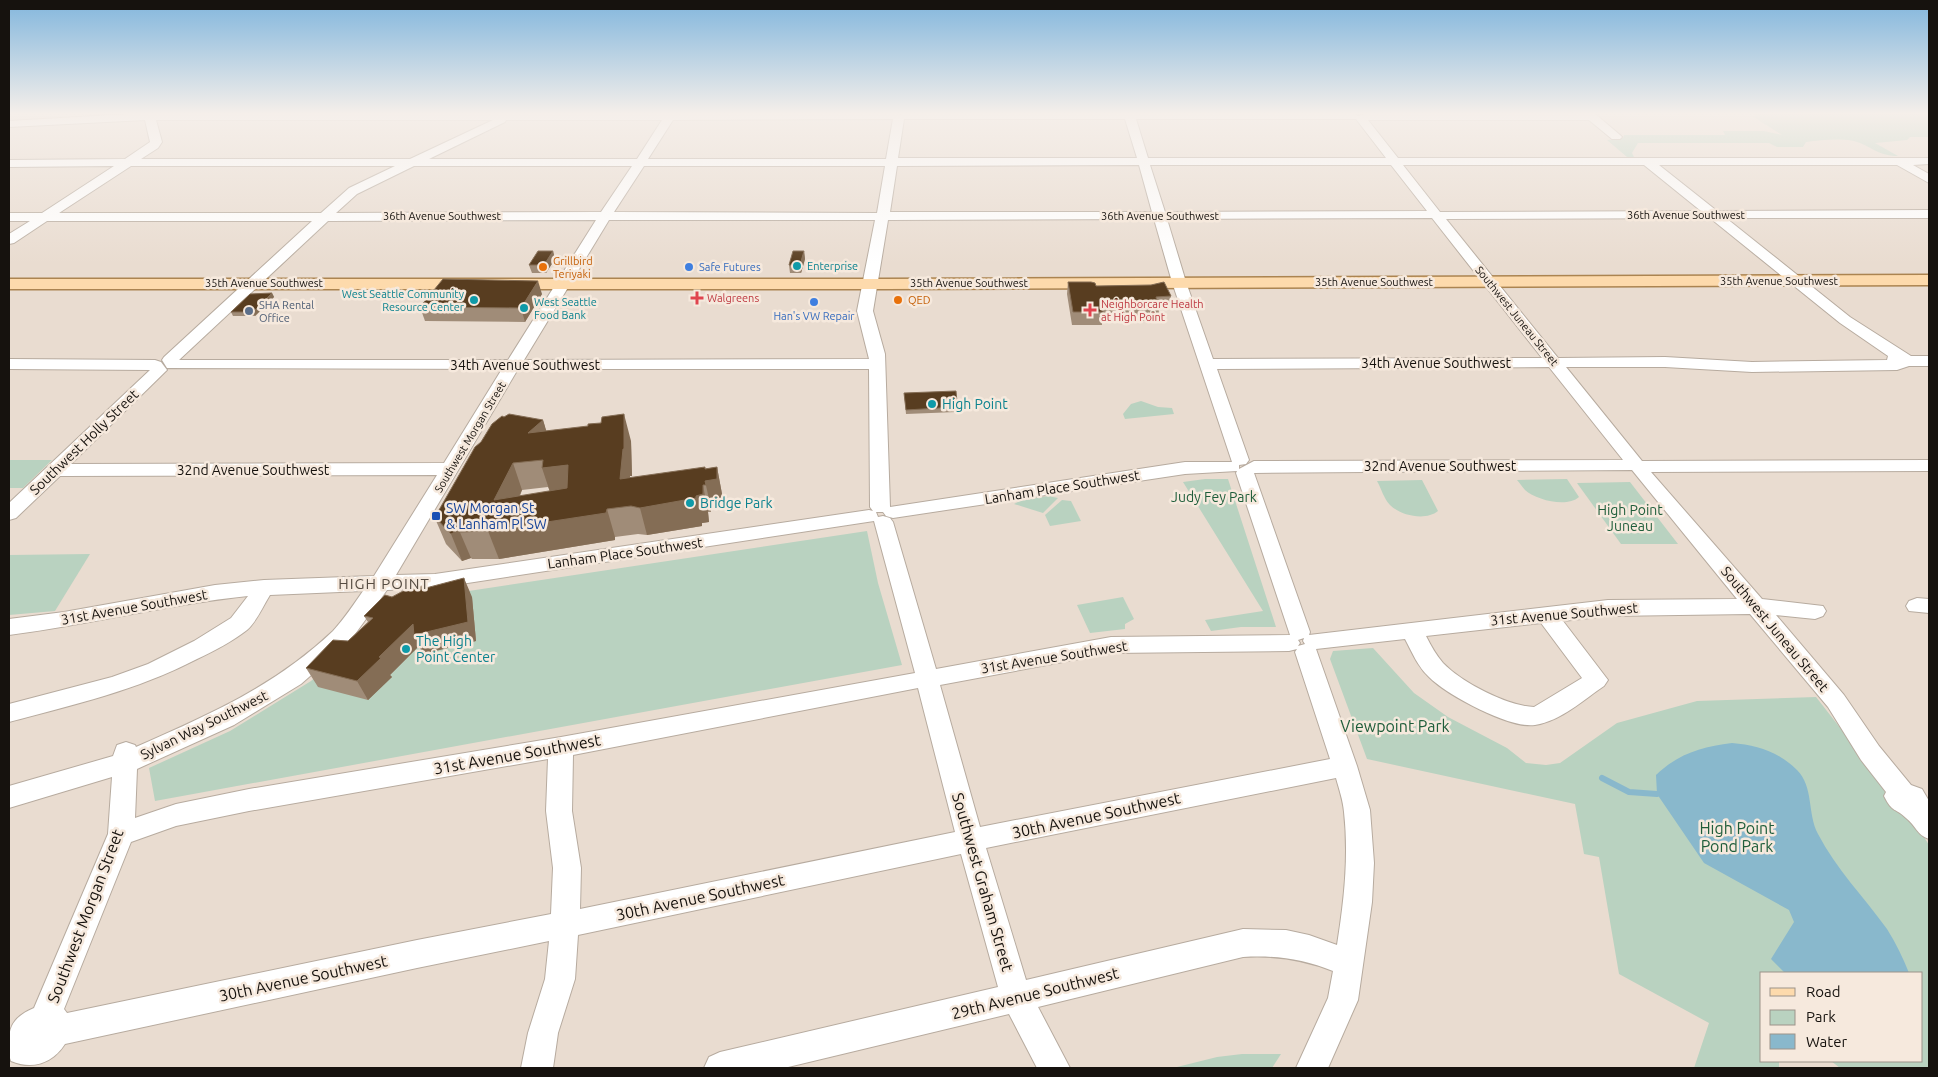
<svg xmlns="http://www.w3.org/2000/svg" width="1938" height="1077" viewBox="0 0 1938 1077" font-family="Ubuntu,sans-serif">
<rect width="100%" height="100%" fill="#e9dcd0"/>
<g fill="#b9d2c0">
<path d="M1754,113h175l-7,1 7,1v22h-19l-3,3 -32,3 23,13c-21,0 -26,-10 -44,-15 -15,-3 -33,-1 -48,1l-3,5h-26l-8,-4h-131l-6,10 2,4h-7l-20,-17 16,-2 1,-3h101l-2,-4h41l18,4 -30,-19 5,-1z"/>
<polygon points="1141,401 1158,407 1172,408 1174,414 1125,419 1123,414 1131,404"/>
<polygon points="9,460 52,460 23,488 9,488"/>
<polygon points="1205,479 1228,479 1276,627 1241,627 1211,631 1205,620 1263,611 1183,482"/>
<path d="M1567,479l12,18c-12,11 -43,3 -54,-7 -3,-3 -5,-7 -8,-10z"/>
<path d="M1422,480l16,31c-12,10 -37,5 -48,-6 -6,-6 -9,-17 -13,-24z"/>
<polygon points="1630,482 1678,544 1621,544 1577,483"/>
<polygon points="1048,496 1058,498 1043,513 1014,504 1022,500"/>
<polygon points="1062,500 1071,501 1081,521 1050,526 1045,515"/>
<polygon points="867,531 878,583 902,665 155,801 149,768 230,731 311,681 396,602"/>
<polygon points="90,554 55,611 9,615 9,555"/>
<polygon points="1123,597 1134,619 1125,624 1125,629 1090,633 1077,605"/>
<polygon points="1373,648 1414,693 1448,717 1507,748 1526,763 1546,765 1560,763 1617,723 1697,701 1816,697 1917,826 1929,845 1929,1068 1840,1068 1831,1061 1922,1061 1922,973 1762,973 1762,1061 1779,1061 1779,1068 1694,1068 1709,1023 1619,974 1599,857 1584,854 1575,804 1367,759 1330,659 1333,651"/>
<polygon points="1242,1054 1281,1054 1272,1068 1177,1067 1217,1057"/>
</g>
<path fill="#89b8cc" d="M1732,743c25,2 47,9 65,27 17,17 10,43 21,64 18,35 46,63 69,95 9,14 16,29 22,44h-124l-14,-14 23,-37 -5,-12 -85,-47 -47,-69 -1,-19c23,-22 46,-28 76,-32z"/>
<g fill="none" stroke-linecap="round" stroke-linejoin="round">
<polyline stroke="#89b8cc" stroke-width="6" points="1602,778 1629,792 1657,794"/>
<g stroke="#b7ab9f" stroke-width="2">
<g id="minor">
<path d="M147,113h748l5,2 4,-2h450l4,3 7,-2 229,-1 26,22 2,2 -2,2h-8l-23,-19h-221l30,38h531v6l-16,1 16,9v9l-32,-18h-238l58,46 212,-1v8h-203l124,99 61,39h18v10h-20l-12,4 -145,2 -87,-5h-99l76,94 287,-1v11l-278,1 111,127 61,7 3,5 -3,5 -8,3 -39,-4 68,80 35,51 32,39 11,4 7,12v38c-12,-4 -13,-13 -23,-21 -11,-11 -13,-4 -22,-22l2,-4 -25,-32 -33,-53 -78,-93 -142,2 -45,5 45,59 -4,6c-21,14 -43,35 -69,39 -25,4 -88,-30 -106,-48 -11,-10 -17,-25 -24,-38l-89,10 41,117 13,44 4,53 -2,39 -14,98 -30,68h-32l32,-70 5,-27c-30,-12 -58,-16 -90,-14l-205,50 32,61h-33l-28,-54 -225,54h-80l5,-11 11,-5 278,-65 -37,-133 -383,81 -3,44 -17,54 -5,35h-32l7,-35 17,-54 4,-38 -132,27 -352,76c-13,20 -33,26 -54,17 -3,-7 -2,-13 -2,-20 0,-18 9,-26 25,-33l74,-174 4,-57 -103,31v-22l104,-30 4,-11 9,-3 9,3 1,2c73,-32 139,-61 197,-116 11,-12 21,-27 30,-40l-93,4c-7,11 -13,26 -23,35 -14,11 -33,21 -50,29 -62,32 -121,45 -188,63v-18l103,-27 36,-13 46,-23 37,-23 17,-22c-80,8 -159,29 -239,39v-16l55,-7 151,-27 49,-5 110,-4 63,-101 -377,1 -44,42 -7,2v-17l141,-133 -141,-1v-10l146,1 6,2 6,8 -96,94 373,-1 58,-94 -335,-1 -5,-8 2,-3 148,-136h-265l-33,22 -5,1v-10l21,-13h-21v-8h33l72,-47 -105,1v-7l116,-1 25,-17 -5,-22 -136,7v-6zM893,119l-7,40h-238l25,-39zM904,119h221l12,39h-239zM1136,119h220l30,39h-238zM156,120h337l-83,39h-269l17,-11 4,-6zM506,120h156l-25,39h-208l76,-37zM1150,165h241l36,46 -262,1zM1403,165h241l57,46 -261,1zM131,166h264l-46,22 -28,25h-262zM414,166h218l-31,46 -265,1 21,-19zM644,166h241l-8,47 -263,-1zM897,166l242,-1 13,47h-262zM1432,218l110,140 -329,1 -27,-77 -19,-63zM1710,218l130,105 48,33 -1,4 -135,2 -87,-5 -107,1 -112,-139zM1154,219l18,63 60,180h-47l-295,45 -5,-153 -12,-43 15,-91zM596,220l-88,140h-329l149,-139zM609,220h266l-18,91 12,48 -345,1zM1549,367l74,93 -369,1 -15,8v-4l7,-1 3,-4 -32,-91zM518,369h351l1,138 3,4 -4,-1 -434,64 -39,1zM1632,470l105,129 -129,1 -299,35 1,-3 -56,-159zM1237,471l-1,2 54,162 -179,2 -175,32 -43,-147 -3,-4 -7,-2 -5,1 -2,-5h7l3,4 7,2 292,-44zM874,521l41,152 -354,64 -312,52 -73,15 -41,14 2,-49 97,-44 67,-41 49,-43 37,-51 48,-2zM1541,623l41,55 -48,29c-27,-1 -73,-25 -91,-44 -7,-8 -12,-17 -17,-27zM1304,638l-1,3 2,3 -7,2 2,-3 -2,-3zM1297,649l-2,3 35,107 -350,68 -40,-142 171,-32 178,-2zM918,688l37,144 -375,77 1,-41 -9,-57 1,-56zM548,759l-2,52 7,57 -2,46 -134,26 -350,73 -3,-4 67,-167 45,-16 73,-15zM1336,778c3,11 7,22 8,34 5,45 0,89 -7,133l-28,-10 -23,-5 -43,-1 -217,51 -40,-132z"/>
<polygon points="1917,598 1929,599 1929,613 1909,611 1906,606 1909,601"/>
</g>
</g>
<g stroke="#ab8451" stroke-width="3">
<polygon id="major" points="1929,275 1929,285 883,289 9,289 9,279 883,279"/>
</g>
<use href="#minor" fill="#fff" fill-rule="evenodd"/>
<use href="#major" fill="#fddaac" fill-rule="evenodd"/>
</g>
<g fill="#a08c78" fill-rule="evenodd">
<polygon points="553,251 555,259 546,273 532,273 529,265"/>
<polygon points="804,251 805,259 801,273 790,273 789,265"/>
<polygon points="1068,282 1171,296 1169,308 1159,309 1158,321 1123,321 1122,317 1102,317 1102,325 1072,325 1067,294"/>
<polygon points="272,293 274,297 255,316 233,316 231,312"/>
<polygon points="542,294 525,322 425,321 420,307"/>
<polygon points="904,393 957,402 957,406 956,407 956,412 906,414"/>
<path d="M504,417l39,3 3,11 85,10 1,35h-2v2l87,-11 5,27v12l-11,2v4h-3l1,10 -7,1v3l-55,9 -9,-1 -23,3v3l-116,19h-27l-1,-1 -9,3 -16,-17 -12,-28 7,-3 -2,-3 42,-68zM548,487l2,4 -30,5 2,-6z"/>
<polygon points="422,586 423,588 472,597 476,641 423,654 419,646 390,675 392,677 368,700 318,687 306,668 348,641 368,622 364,616 392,597"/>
</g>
<g fill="#846d55">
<polygon points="553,251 555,259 546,273 544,265"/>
<polygon points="804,251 805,259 801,273 800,265"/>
<polygon points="538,281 542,294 525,322 521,308"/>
<polygon points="272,293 274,297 255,316 253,312"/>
<polygon points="624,414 631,441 632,476 630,476 628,507 620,479"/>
<polygon points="543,420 551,446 528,433"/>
<polygon points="513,463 522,490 504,527 494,500"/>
<polygon points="568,465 577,492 551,495 542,468"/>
<polygon points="717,467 722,494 722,506 711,508 705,481 708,481"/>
<polygon points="703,485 708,512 709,522 702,523 702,526 647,535 640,508 696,496"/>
<polygon points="607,509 615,537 615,540 499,559 488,531"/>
<polygon points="459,530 471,558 462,561 451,534"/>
<polygon points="464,578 472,597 476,641 423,654 419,646 390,675 392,677 368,700 357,681 379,657 413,624"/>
</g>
<g fill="#583d20" stroke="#846d55" fill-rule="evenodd">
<polygon points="538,251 553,251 544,265 529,265"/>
<polygon points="793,251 804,251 800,265 789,265"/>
<polygon points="443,279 538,281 521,308 420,307"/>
<polygon points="1068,282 1091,282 1095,283 1096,286 1151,285 1164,282 1171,296 1156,297 1159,309 1125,309 1124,304 1101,304 1103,312 1073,312"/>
<polygon points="272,293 253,312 231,312 250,294"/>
<polygon points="956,391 957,402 955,402 956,407 906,410 904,393"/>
<path d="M509,414l34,6 -15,13 60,-7v-2l13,-1 1,-6 22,-3v35h-1l-3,30 85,-12v2l12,-2v12l-12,2 1,4h-3v9l-7,2v2l-56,10 -9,-2 -24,3 -1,4 -118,18 -28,1 -1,-2 -8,4 -17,-18 7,-3 -2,-3 36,-63 6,-5 11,-18 10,-8 2,1zM543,460l-1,8 26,-3 -1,23 -73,12 19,-37z"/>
<polygon points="464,578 468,622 414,635 413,624 379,657 381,658 357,681 306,668 333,640 348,641 373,618 364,616 385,595 392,597 405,590 422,586 422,589"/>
</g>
<linearGradient id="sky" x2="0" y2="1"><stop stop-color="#82b6dd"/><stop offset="0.43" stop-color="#f5efea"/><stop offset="1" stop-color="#f5efea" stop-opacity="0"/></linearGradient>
<rect width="1938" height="264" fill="url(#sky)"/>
<g fill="#0f9aa8" stroke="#f6e9dd" stroke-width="2">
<circle cx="797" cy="266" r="5"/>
<circle cx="474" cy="300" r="5"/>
<circle cx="524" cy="308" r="5"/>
<circle cx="932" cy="404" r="5"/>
<circle cx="690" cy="503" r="5"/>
<circle cx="406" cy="649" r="5"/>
</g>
<g fill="#e8710a" stroke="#f6e9dd" stroke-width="2">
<circle cx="543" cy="267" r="5"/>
<circle cx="898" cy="300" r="5"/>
</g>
<g fill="#3f7fe0" stroke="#f6e9dd" stroke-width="2">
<circle cx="689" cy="267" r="5"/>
<circle cx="814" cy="302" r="5"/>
</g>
<g fill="#e0444e" stroke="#f6e9dd" stroke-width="2">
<path d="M694.5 290.5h5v5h5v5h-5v5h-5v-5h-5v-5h5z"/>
<path d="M1087.5 302.5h5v5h5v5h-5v5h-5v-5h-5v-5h5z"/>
</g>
<circle fill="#5c6f8a" stroke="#f6e9dd" stroke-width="2" cx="249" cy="311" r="5"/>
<rect fill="#1a4fb4" stroke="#f6e9dd" stroke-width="2" x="431" y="511" width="10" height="10" rx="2.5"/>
<g text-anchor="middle" stroke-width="5" stroke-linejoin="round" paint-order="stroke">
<g font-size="11" fill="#16120e" stroke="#f6e9dd">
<text x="1686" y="219">36th Avenue Southwest</text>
<text x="442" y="220">36th Avenue Southwest</text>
<text x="1160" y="220">36th Avenue Southwest</text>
<text x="1779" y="285">35th Avenue Southwest</text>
<text x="1374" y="286">35th Avenue Southwest</text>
<text x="264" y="287">35th Avenue Southwest</text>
<text x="969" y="287">35th Avenue Southwest</text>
<text transform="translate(1517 316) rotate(51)" y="4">Southwest Juneau Street</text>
<text transform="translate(470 437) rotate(-59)" y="4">Southwest Morgan Street</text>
</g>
<g font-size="11" fill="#c56008" stroke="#f6e9dd" text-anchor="start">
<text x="553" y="265">Grillbird<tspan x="553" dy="13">Teriyaki</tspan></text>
<text x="908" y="304">QED</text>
</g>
<g font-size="11" fill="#0d838f" stroke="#f6e9dd" text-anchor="start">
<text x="807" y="270">Enterprise</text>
<text x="464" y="298" text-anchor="end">West Seattle Community<tspan x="464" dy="13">Resource Center</tspan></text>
<text x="534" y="306">West Seattle<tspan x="534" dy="13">Food Bank</tspan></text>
</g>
<g font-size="11" fill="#366cbe" stroke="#f6e9dd" text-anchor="start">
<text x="699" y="271">Safe Futures</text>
<text x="814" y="320" text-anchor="middle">Han's VW Repair</text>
</g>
<g font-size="11" fill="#be3a42" stroke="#f6e9dd" text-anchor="start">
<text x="707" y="302">Walgreens</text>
<text x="1101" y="308">Neighborcare Health<tspan x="1101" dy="13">at High Point</tspan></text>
</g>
<g font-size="11" fill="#4e5e75" stroke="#f6e9dd" text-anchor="start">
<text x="259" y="309">SHA Rental<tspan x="259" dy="13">Office</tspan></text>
</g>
<g font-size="14" fill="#16120e" stroke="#f6e9dd">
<text x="1436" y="368">34th Avenue Southwest</text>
<text x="525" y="370">34th Avenue Southwest</text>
<text transform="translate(84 442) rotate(-44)" y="5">Southwest Holly Street</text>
<text x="1440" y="471">32nd Avenue Southwest</text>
<text x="253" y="475">32nd Avenue Southwest</text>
<text transform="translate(1062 487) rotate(-9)" y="5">Lanham Place Southwest</text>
<text transform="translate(625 553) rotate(-8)" y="5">Lanham Place Southwest</text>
<text transform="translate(134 607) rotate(-10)" y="5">31st Avenue Southwest</text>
<text transform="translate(1564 614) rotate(-5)" y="5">31st Avenue Southwest</text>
<text transform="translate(1775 629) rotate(50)" y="5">Southwest Juneau Street</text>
<text transform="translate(1054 657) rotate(-9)" y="5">31st Avenue Southwest</text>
<text transform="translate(204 725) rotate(-26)" y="5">Sylvan Way Southwest</text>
</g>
<g font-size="14" fill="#0d838f" stroke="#f6e9dd" text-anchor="start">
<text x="942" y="409">High Point</text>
<text x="700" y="508">Bridge Park</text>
<text x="416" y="646">The High<tspan x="416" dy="16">Point Center</tspan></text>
</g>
<g font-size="14" fill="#1e5d3a" stroke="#f6e9dd">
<text x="1214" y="502">Judy Fey Park</text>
<text x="1630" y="515">High Point<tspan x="1630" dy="16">Juneau</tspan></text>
</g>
<g font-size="14" fill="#164399" stroke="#f6e9dd" text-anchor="start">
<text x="446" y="513">SW Morgan St<tspan x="446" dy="16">&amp; Lanham Pl SW</tspan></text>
</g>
<g font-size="15" letter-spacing="1" fill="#564c42" stroke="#f6e9dd">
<text x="384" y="589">HIGH POINT</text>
</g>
<g font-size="16" fill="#1e5d3a" stroke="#f6e9dd">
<text x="1395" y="732">Viewpoint Park</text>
<text x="1737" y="834">High Point<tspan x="1737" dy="18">Pond Park</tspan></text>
</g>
<g font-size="16" fill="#16120e" stroke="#f6e9dd">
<text transform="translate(517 754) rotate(-10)" y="6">31st Avenue Southwest</text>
<text transform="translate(1096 815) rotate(-12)" y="6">30th Avenue Southwest</text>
<text transform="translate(983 882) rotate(74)" y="6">Southwest Graham Street</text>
<text transform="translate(700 897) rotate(-12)" y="6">30th Avenue Southwest</text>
<text transform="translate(85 916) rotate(-69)" y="6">Southwest Morgan Street</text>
<text transform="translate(303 978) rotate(-12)" y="6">30th Avenue Southwest</text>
<text transform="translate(1035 993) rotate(-14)" y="6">29th Avenue Southwest</text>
</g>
</g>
<rect width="1938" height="1077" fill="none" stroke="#16120e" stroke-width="20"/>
<rect x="1760" y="972" width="162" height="90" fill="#f6e9dd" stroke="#9c938a"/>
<rect x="1770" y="988" width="25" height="8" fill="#fddaac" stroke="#9c938a"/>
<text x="1806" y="997" font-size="15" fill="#16120e">Road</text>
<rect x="1770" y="1010" width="25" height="15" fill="#b9d2c0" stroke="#9c938a"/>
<text x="1806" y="1022" font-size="15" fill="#16120e">Park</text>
<rect x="1770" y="1034" width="25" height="15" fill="#89b8cc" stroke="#9c938a"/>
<text x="1806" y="1047" font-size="15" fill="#16120e">Water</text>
</svg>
